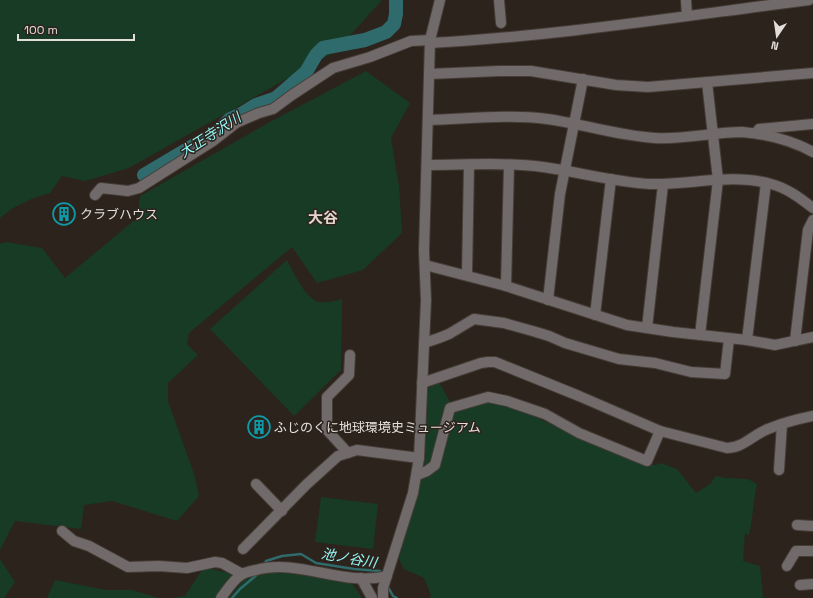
<svg xmlns="http://www.w3.org/2000/svg" width="813" height="598" viewBox="0 0 813 598" font-family="'Space Grotesk','Noto Sans JP',sans-serif">
<rect width="100%" height="100%" fill="#2c231c"/>
<g fill="#183b25">
<polygon points="0,0 382,0 336,51 129,168 85,181 62,176 50,193 31,199 13,208 0,218"/>
<polygon points="366,71 410,103 391,138 399,187 402,233 363,270 317,283 292,247 189,333 187,344 198,355 168,383 168,401 194,474 199,496 177,521 112,501 84,505 81,529 15,521 0,550 0,244 6,242 42,248 65,278 137,218 140,196 270,122"/>
<path d="M287,260c7,12 18,39 32,42 8,1 16,-1 23,-3l-1,71 -47,46 -84,-87z"/>
<path d="M439,382l15,27 36,-7 27,7 61,27 67,28 11,1 5,-2 16,6 19,24 14,-9 6,-8 10,2 22,1 9,5c-4,17 -4,34 -8,51l-4,-2 -2,28 17,5 3,32h-333l1,-3 -7,-17 -20,-9 -5,-10 8,-33 7,-20 7,-30 5,-36v-51z"/>
<polygon points="321,497 378,504 373,549 315,542"/>
<polygon points="0,559 15,582 4,598 0,598"/>
<polygon points="204,567 236,575 216,598 172,598 185,596"/>
<polygon points="258,570 295,573 312,575 335,581 351,582 362,598 229,598 244,579"/>
<polygon points="55,580 106,590 132,590 159,598 47,598"/>
</g>
<g fill="none" stroke-linecap="round" stroke-linejoin="round">
<g stroke="#2f6b6c" stroke-width="2.5">
<polyline points="264,565 266,561 282,556 301,554 316,563 354,569 380,571 381,574"/>
<polyline points="387,585 393,596 397,598"/>
<polyline points="232,598 240,589 259,573"/>
</g>
<polyline stroke="#2f6b6c" stroke-width="14" points="144,175 218,131 230,119 243,113 256,105 276,98 306,72 316,55 323,48 365,40 386,32 394,24 396,14 396,0"/>
<g stroke="#463d37" stroke-width="12">
<g id="minor">
<polyline points="499,0 501,23"/>
<polyline points="686,0 687,16"/>
<path d="M430,43c127,-7 253,-27 379,-43"/>
<polyline points="429,74 499,71 531,71 616,85 648,87 813,73"/>
<path d="M429,120c38,-1 80,-6 118,-1 36,5 71,17 108,19 29,2 58,-6 87,-6 25,2 49,8 71,20"/>
<polyline points="756,133 759,129 813,124"/>
<path d="M427,165c38,0 78,-3 116,2 36,5 71,15 107,17 40,1 82,-11 121,0 16,4 29,14 42,24"/>
<polyline points="95,195 101,188 128,191 139,188 213,141 236,123 259,113 273,109 292,95 333,68 370,57 411,41 430,40"/>
<polyline points="425,265 506,286 627,325 673,332 747,340 775,345 813,337"/>
<polyline points="467,275 469,165"/>
<polyline points="506,286 509,165"/>
<polyline points="548,300 560,194 583,79"/>
<polyline points="595,315 611,179"/>
<polyline points="647,328 663,184"/>
<polyline points="700,335 718,180 707,82"/>
<polyline points="747,340 766,183"/>
<polyline points="795,341 808,230 813,220"/>
<polyline points="424,343 439,338 449,334 474,319 504,323 536,332 549,336 565,343 619,359 655,363 691,372 725,374 729,339"/>
<path d="M422,383l59,-20 7,-1h7l84,34 81,35 67,17c16,0 27,-14 41,-19 15,-6 30,-10 45,-13"/>
<polyline points="348,453 327,430 327,397 349,375 350,355"/>
<polyline points="779,470 782,424"/>
<polyline points="417,475 427,471 435,465 450,408 488,397 507,401 545,414 579,433 647,461 660,431"/>
<polyline points="256,484 282,511"/>
<polyline points="797,525 813,526"/>
<polyline points="62,531 74,541 89,546 128,567 159,566 187,568 215,562 222,563 242,574"/>
<polyline points="243,549 307,484 338,456 357,450 419,458"/>
<polyline points="787,566 796,551 813,551"/>
<polyline points="361,578 372,598"/>
<polyline points="800,585 813,584"/>
<path d="M221,598c6,-8 12,-18 20,-23 4,-3 10,-4 15,-5 43,-12 87,17 131,6"/>
<polyline points="383,598 383,588 413,493 419,458 426,300 424,251 430,40 440,0"/>
</g>
</g>
<use href="#minor" stroke="#716a6a" stroke-width="10"/>
</g>
<defs>
<g id="building-ring" transform="scale(1.15)"><circle r="9.5" fill="#2c231c" stroke="#0f9aa8" stroke-width="1.5"/><path d="M-4-6H4V6H1V3H-1V6H-4ZM-2.5-4.3h1.7v1.8h-1.7ZM.8-4.3h1.7v1.8H.8ZM-2.5-1h1.7V.8h-1.7ZM.8-1h1.7V.8H.8Z" fill="#0f9aa8"/></g>
</defs>
<g fill-rule="evenodd">
<use href="#building-ring" x="64" y="214"/>
<use href="#building-ring" x="259" y="427"/>
</g>
<g text-anchor="middle" stroke-width="3" stroke-linejoin="round" paint-order="stroke">
<g font-size="13" fill="#e4deda" stroke="#2c231c" text-anchor="start">
<text x="80" y="219">クラブハウス</text>
<text x="274" y="432">ふじのくに地球環境史ミュージアム</text>
</g>
<g font-size="14" font-style="italic" fill="#96f8f9" stroke="#2c231c">
<text transform="translate(210 135) rotate(-33)" y="5">大正寺沢川</text>
<text transform="translate(349 558) rotate(10)" y="5">池ノ谷川</text>
</g>
<g font-size="15" font-weight="bold" fill="#e2d5cc" stroke="#2c231c">
<text x="323" y="223">大谷</text>
</g>
</g>
<g transform="translate(777 36) rotate(193)" stroke="#2c231c" stroke-width="3" paint-order="stroke">
<path d="M0-3L7 15L0 10L-7 15Z" fill="#e4deda"/>
<text y="-6" font-size="11" font-weight="bold" text-anchor="middle" fill="#e4deda">N</text>
</g>
<path d="M18 34v6h116v-6" fill="none" stroke="#e4deda" stroke-width="2"/>
<text x="24" y="34" font-size="12" fill="#e4deda" stroke="#2c231c" stroke-width="3" paint-order="stroke">100 m</text>
</svg>
